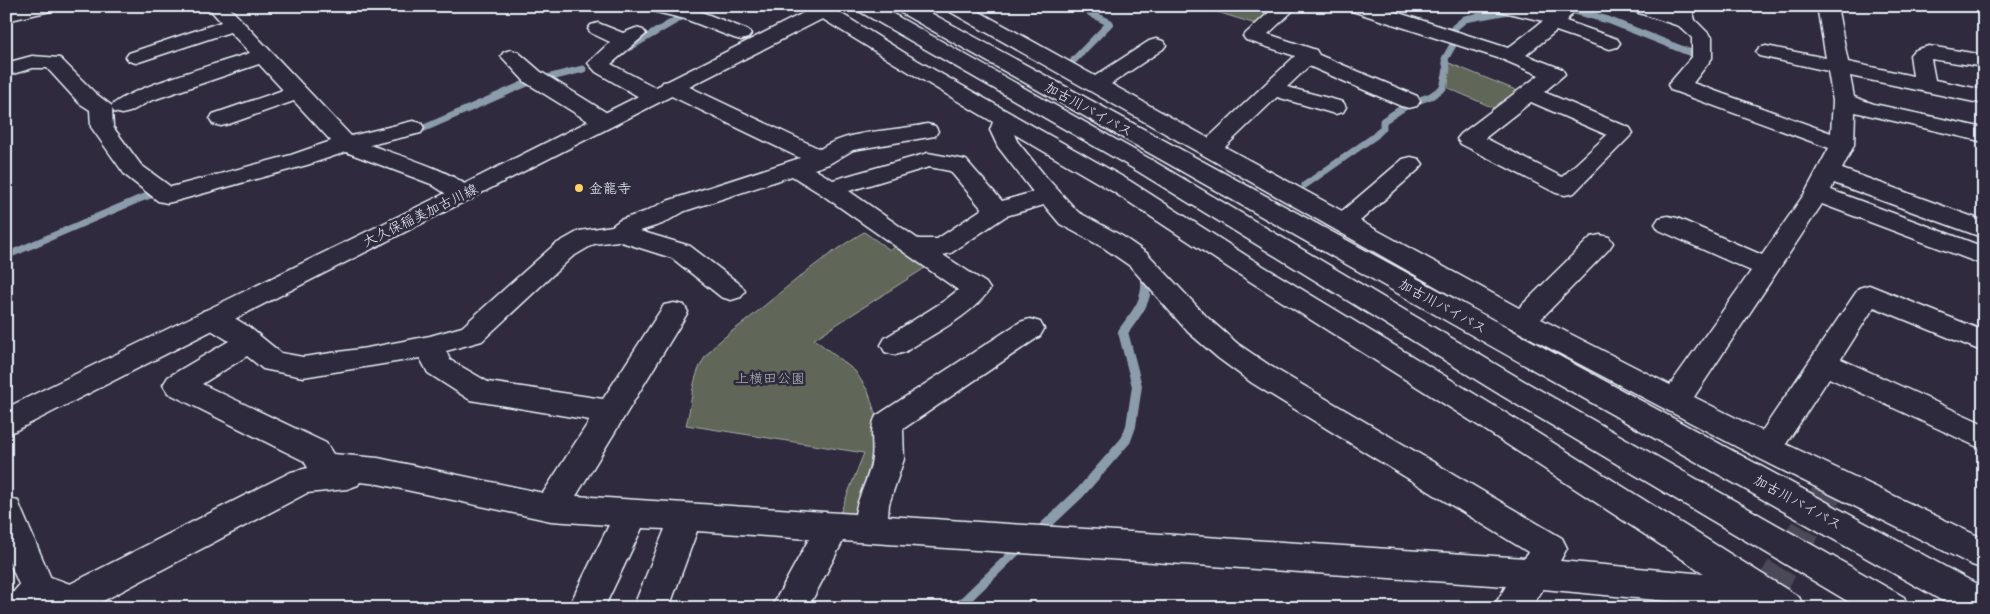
<svg xmlns="http://www.w3.org/2000/svg" width="1990" height="614" viewBox="0 0 1990 614" font-family="'Gochi Hand','Klee One',sans-serif">
<rect width="100%" height="100%" fill="#2f2a3d"/>
<filter id="ink" filterUnits="userSpaceOnUse"><feTurbulence type="fractalNoise" baseFrequency=".02" numOctaves="2"/><feDisplacementMap in="SourceGraphic" scale="10" xChannelSelector="R" yChannelSelector="G"/><feConvolveMatrix kernelMatrix="1 2 1 2 8 2 1 2 1" color-interpolation-filters="sRGB"/></filter>
<g filter="url(#ink)">
<g fill="#606658" stroke="#a4aca8">
<polygon points="1198,6 1248,6 1272,14 1259,25"/>
<polygon points="1449,63 1518,91 1496,109 1448,88"/>
<path d="M864,232l26,18 7,-4 31,20 -114,73 41,32 13,20 9,28 4,43 -22,53 -19,-2 24,-60 -178,-28c6,-20 5,-40 14,-59 10,-22 34,-35 52,-50 36,-30 71,-60 112,-84z"/>
</g>
<g fill="none" stroke-linecap="round" stroke-linejoin="round">
<g stroke="#8b9cab" stroke-width="7">
<polyline points="1575,11 1608,20 1691,53"/>
<polyline points="1456,34 1454,28 1465,19 1508,11"/>
<polyline points="630,47 683,16"/>
<polyline points="1074,60 1110,23 1092,14 1082,6"/>
<polyline points="413,133 527,83 583,69"/>
<polyline points="1305,185 1375,136 1383,128 1383,121 1409,104 1431,96 1443,88 1447,69 1445,59 1454,43"/>
<polyline points="6,256 139,199 160,192"/>
</g>
<g stroke="#8b9cab" stroke-width="10">
<path d="M1044,527l36,-34 46,-53 5,-14 6,-40 -14,-54c11,-16 25,-30 23,-51"/>
<polyline points="957,608 1016,551"/>
</g>
<polyline stroke="#4b4859" stroke-width="31" stroke-dasharray="31 15" stroke-linecap="butt" points="1766,595 1834,481"/>
<g stroke="#e8f1f8" stroke-width="3">
<g id="street">
<polygon points="19,6 58,6 55,10 6,21 6,9"/>
<path d="M207,6h21l123,130 62,-15 8,2 3,5 -3,5 -51,12c27,10 90,27 105,49l-3,5 -9,2 -9,-2 -23,-15 -85,-32 -39,13 -131,36 -9,2 -9,-2 -33,-26 -34,-48 -1,-17 -11,-7 -32,-35h-14l-27,8v-13l26,-7 28,2 35,35 17,13c11,-16 113,-45 138,-53l-20,-21 -94,31 -7,-2 -3,-4 3,-4 92,-31zM259,64l24,26 -70,24 -3,5 3,5 8,2 8,-2 65,-23 37,40 -40,14 -120,32 -30,-22 -28,-38 -1,-18 2,3 8,2 8,-2 20,-11z"/>
<polygon points="645,6 683,6 691,8 748,30 751,34 748,38 741,40 734,38 685,19 648,10"/>
<path d="M805,6h24l79,49 222,126 120,77 251,152 277,174 21,13 5,11h-65l-196,-19 -12,19h-38l13,-22 -663,-45 -35,67h-37l38,-69 -112,-8 -28,77h-36l32,-79 -23,-1 -38,80h-36l41,-83 -58,-4 -173,-37 -18,-2 -2,3 -11,4 -40,4 -217,115h-84c3,-13 18,-33 33,-33 9,0 22,6 31,9l221,-112 17,-4 -4,-7 -136,-68 -5,-8 5,-8 61,-36 -26,-16 -4,-7 4,-7 10,-3 10,3 26,16 32,26 22,4 64,-9 63,-12 32,-9 92,-82 25,-14 33,-5 8,-6 24,-8 23,-11 133,-43 -137,-66 -3,-5 3,-5 8,-1 8,1 141,67c31,-20 71,-17 107,-25l8,2 3,5 -3,5 -82,14 -24,14 -15,5 19,11 95,-27 38,7 36,41 31,-9 -35,-45 -8,-17 3,-8 -99,-59 -86,-53zM1014,134l98,57 120,79 247,156 226,148 -145,-13 7,-13 -5,-10 -290,-171 -34,-23 -30,-26 -60,-64 -26,-18 -44,-24 -32,-35 -29,-36zM929,167l21,4 32,38 -45,30h-19l-69,-48zM792,176l29,18 137,96 -14,11 -59,37 -4,7 4,7 10,3 10,-3c26,-17 68,-37 85,-63l-4,-6 -43,-28 8,-2 55,-37 38,-11 16,19 44,24 26,18 58,66 30,26 34,25 276,169 -3,6 -637,-42 1,-12 15,-45 -1,-30 137,-93 4,-7 -4,-7 -10,-3 -10,3 -144,94c-7,13 -2,27 -4,42 -2,19 -14,37 -17,56l-279,-18 112,-184 -4,-7 -10,-2 -10,2 -61,94 -115,-17 -38,-22 -4,-9 36,-10 90,-84 22,-13 24,-3 54,17 49,39 10,3 10,-3 4,-6 -4,-6 -51,-39 -50,-15 22,-7 23,-13zM247,356l16,13 40,8 117,-19 8,15 42,27 120,20 -47,73 -165,-35 -45,-4 -7,-11 -124,-59z"/>
<path d="M944,6h25l126,70 54,-35 7,-2 7,2 3,4 -3,4 -52,35 97,54 87,-82 -49,-16 -3,-4 33,-30h22l-30,28 48,16 3,5 98,41 3,5 -3,5 -8,2 -8,-2 -92,-40 -22,21 56,15 3,5 -3,5 -8,2 -58,-17 -52,50 117,64 61,-52 8,-2 8,2 4,5 -4,5 -59,52 159,87 72,-71 9,-2 9,2 4,6 -4,6 -68,70 129,66 81,-114 -92,-41 -4,-6 4,-6 9,-2 9,2 85,37 43,-62 24,-45 -158,-58 -3,-5 24,-28v-19l-13,-12 -49,-16 -3,-4h30l16,5 -2,-5h20l4,14 17,17v21l-19,25 138,50 2,-32 -5,-30 -69,-15 -3,-4 3,-4 7,-2 60,12 -9,-52h20l11,56 65,14 -3,-21c4,-6 12,-7 19,-9l55,9v12l-53,-8 4,21 49,10v14l-134,-28 4,21 20,7 110,24v14l-129,-30 -1,33 -12,24 142,52v17l-150,-55 -3,7 153,57v18l-162,-61 -128,193 68,34 97,-143 10,-3 115,46v21l-110,-45 -33,52 143,65v26l-155,-72 -43,66 198,95v30l-12,-4 -216,-108 -277,-146 -532,-301z"/>
<path d="M1346,6h31l131,42 35,-27 -48,-11 -3,-4h39l22,5 4,-5h21l-12,15 51,18 3,4 -3,4 -7,2 -7,-2 -47,-16 -30,24 36,14 3,5 -21,18 86,36 3,5 -59,60 -9,2 -9,-2 -95,-49 -4,-5 4,-5 78,-59 -35,-15 -155,-50zM1531,102l76,33 -45,42 -77,-39z"/>
<polygon points="598,23 623,33 636,28 643,30 646,34 611,64 662,91 665,96 662,101 654,103 646,101 596,72 588,63 610,42 591,33 588,29 591,25"/>
<polygon points="511,50 518,52 541,72 612,116 615,121 612,126 604,128 596,126 525,82 501,56 504,52"/>
</g>
</g>
<g stroke="#e8f1f8" stroke-width="3">
<g id="secondary">
<polygon points="817,6 843,6 840,10 17,430 6,434 6,408 454,189"/>
<polygon points="6,498 18,501 22,511 56,590 50,601 38,605 26,601 6,554"/>
</g>
</g>
<g stroke="#e8f1f8" stroke-width="3">
<g id="highway">
<polygon points="854,6 879,6 1150,159 1524,381 1904,597 1909,608 1859,608 1504,397 1134,169 857,10"/>
<polygon points="893,6 918,6 1984,588 1984,608 1955,608 896,10"/>
</g>
</g>
<use href="#street" fill="#2f2a3d" fill-rule="evenodd"/>
<use href="#secondary" fill="#2f2a3d" fill-rule="evenodd"/>
<use href="#highway" fill="#2f2a3d" fill-rule="evenodd"/>
<polyline stroke="#e8f1f8" stroke-width="3" points="6,10 22,6"/>
</g>
</g>
<circle fill="#ffd166" stroke="#2f2a3d" stroke-width="2" cx="579" cy="188" r="5"/>
<g text-anchor="middle" stroke-width="5" stroke-linejoin="round" paint-order="stroke">
<g font-size="14" fill="#e8f1f8" stroke="#2f2a3d">
<text transform="translate(1089 109) rotate(29)" y="5">加古川バイパス</text>
<text transform="translate(420 215) rotate(-26)" y="5">大久保稲美加古川線</text>
<text transform="translate(1443 306) rotate(29)" y="5">加古川バイパス</text>
<text transform="translate(1798 502) rotate(29)" y="5">加古川バイパス</text>
</g>
<g font-size="14" fill="#e8f1f8" stroke="#2f2a3d" text-anchor="start">
<text x="589" y="193">金龍寺</text>
</g>
<g font-size="14" fill="#b2b9b8" stroke="#2f2a3d">
<text x="770" y="383">上横田公園</text>
</g>
</g>
<rect width="1990" height="614" fill="none" stroke="#2f2a3d" stroke-width="25"/>
<rect x="12" y="12" width="1965" height="589" fill="none" stroke="#e8f1f8" stroke-width="2" filter="url(#ink)"/>
</svg>
